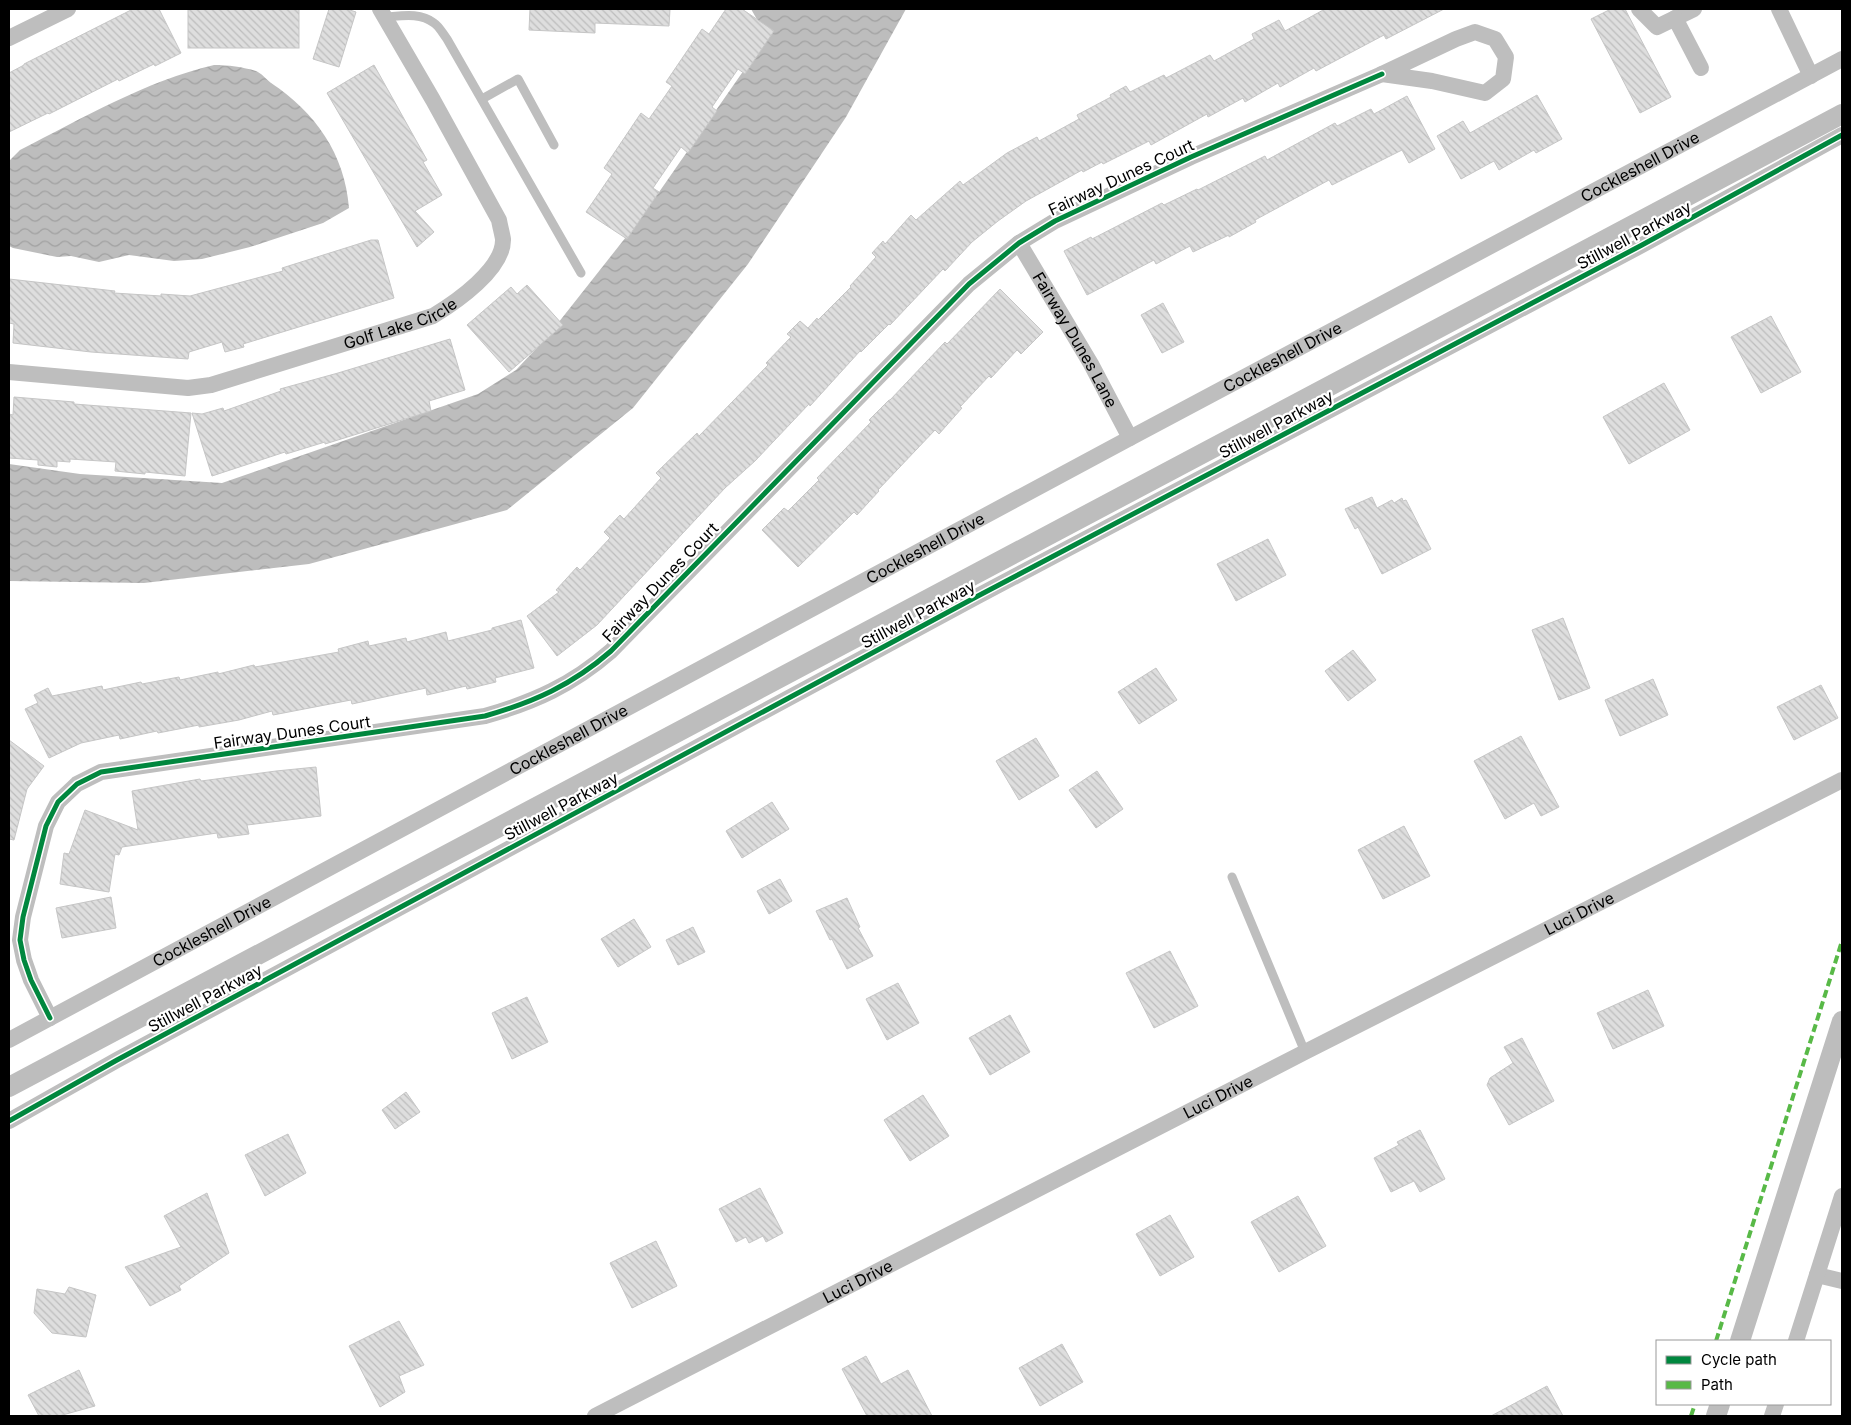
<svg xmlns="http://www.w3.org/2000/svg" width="1851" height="1425" viewBox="0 0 1851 1425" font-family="Inter,sans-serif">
<defs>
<pattern id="water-waves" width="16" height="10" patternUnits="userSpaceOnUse" patternTransform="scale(1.25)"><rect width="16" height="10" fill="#bdbdbd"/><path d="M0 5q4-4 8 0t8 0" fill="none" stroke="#a1a1a1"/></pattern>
<pattern id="building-back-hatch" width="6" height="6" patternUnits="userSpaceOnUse" patternTransform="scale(1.25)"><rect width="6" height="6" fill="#dedede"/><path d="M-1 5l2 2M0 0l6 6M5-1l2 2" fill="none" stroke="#bdbdbd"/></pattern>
</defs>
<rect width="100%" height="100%" fill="#fff"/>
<g fill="url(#water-waves)">
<polygon points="751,9 906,9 846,117 748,264 633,408 507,510 309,564 144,583 9,581 9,464 80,474 222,483 478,394 516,370 547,337 641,218 767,37"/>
<path d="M214,65c14,0 29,2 42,6 5,2 10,8 15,12 44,29 74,71 78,125l-26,15 -73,24 -48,12 -28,2 -45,-6 -30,7 -28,-6 -14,1 -44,-9 -4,-2v-85l11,-11c63,-32 126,-69 194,-85z"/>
</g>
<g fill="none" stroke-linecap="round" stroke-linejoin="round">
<g stroke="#bdbdbd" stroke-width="20">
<polyline points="9,1087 1842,114"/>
<polyline points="1740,1341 1842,1021"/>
<polyline points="1716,1416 1720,1404"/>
</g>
</g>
<g fill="url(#building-back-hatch)" stroke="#c6c6c6">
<polygon points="133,9 159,9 181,53 155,66 154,64 119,81 118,79 49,114 48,113 9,132 9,73 24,65 24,64"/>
<rect x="188" y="9" width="111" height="39"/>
<polygon points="329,9 347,9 356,12 339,67 313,59"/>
<polygon points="530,9 670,9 669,26 595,23 595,33 529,30"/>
<polygon points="726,9 742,9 774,31 745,74 738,69 712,107 717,111 688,153 681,147 653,188 659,192 627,239 586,212 612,174 604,168 641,113 649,119 672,86 666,82 702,29 709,34"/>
<polygon points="1325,9 1444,9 1386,39 1384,35 1316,71 1314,68 1280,87 1278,83 1245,102 1243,98 1208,117 1207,114 1151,145 1149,141 1103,164 1102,162 1083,172 1082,170 1026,201 998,221 972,242 945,271 943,269 890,325 889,324 861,352 860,351 810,406 809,404 755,461 725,488 597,625 557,656 527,616 559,592 556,590 577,567 580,570 610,538 604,532 620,515 624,519 661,478 656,473 697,433 699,436 768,365 766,363 791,337 787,334 800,321 808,328 817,318 818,320 851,287 850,286 876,257 872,253 883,241 885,244 911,215 916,220 960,181 963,185 1007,153 1037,137 1039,141 1079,119 1077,115 1111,97 1110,95 1126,86 1130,92 1164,75 1166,78 1210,55 1214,61 1254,39 1252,34 1279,20 1285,31"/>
<polygon points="1611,9 1625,9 1671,97 1640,113 1591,19"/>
<polygon points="374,65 427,160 423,162 442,195 415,211 434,232 417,247 327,93"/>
<polygon points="1537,95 1562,139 1536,153 1534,150 1499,170 1494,161 1461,179 1437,136 1463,121 1470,133"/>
<polygon points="1407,96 1435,149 1409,163 1402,150 1332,185 1329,180 1255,220 1256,222 1229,237 1229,235 1193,252 1190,246 1156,264 1154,260 1087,295 1064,251 1091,237 1092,239 1162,203 1164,205 1197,189 1198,190 1265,156 1267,160 1335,123 1337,126 1371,109 1374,114"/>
<polygon points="371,240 378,240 394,298 243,344 244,347 225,352 222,342 189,352 188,359 91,352 13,343 14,324 9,323 9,279 115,291 114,293 161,296 161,294 190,296 283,271 282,268"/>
<polygon points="527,285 563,325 509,372 467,325 511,287 517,294"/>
<polygon points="1000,289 1043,332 1021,354 1017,350 991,378 989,376 960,407 962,408 939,434 935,430 878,490 879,491 857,515 854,512 798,567 762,530 784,508 788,511 819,480 817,478 871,422 869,420 889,400 890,400 945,342 947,344"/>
<polygon points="1163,303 1184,342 1162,353 1141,315"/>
<polygon points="1771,316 1801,372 1761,393 1731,337"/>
<polygon points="450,339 465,390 429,401 431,411 325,444 325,442 286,454 285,452 212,476 192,413 202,414 223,408 224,411 281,391 280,389 338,373"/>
<polygon points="1664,383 1690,430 1629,464 1603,417"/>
<polygon points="14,397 74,402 74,404 191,413 185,476 145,472 145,474 115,471 116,462 70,459 70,462 57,461 57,467 38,465 38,460 9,458 9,414 13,415"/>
<polygon points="1372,497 1377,508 1392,500 1394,503 1402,498 1403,501 1406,500 1431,549 1382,574 1358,527 1355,529 1345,509"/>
<polygon points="1268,539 1286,575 1236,601 1217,564"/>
<polygon points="1563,618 1590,688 1559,700 1532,630"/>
<polygon points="521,620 534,668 495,678 496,682 467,689 466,686 427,695 426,688 352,704 351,700 273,715 272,711 239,720 199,727 199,725 158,733 157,731 120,739 119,735 81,743 49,758 25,709 38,703 34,695 48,688 52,696 102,686 103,690 141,682 142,684 179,677 180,680 218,672 218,674 254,665 255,667 339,652 338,649 368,641 369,646 406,638 407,642 446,632 448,641 492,630 492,628"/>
<polygon points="1353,650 1376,680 1348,701 1325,671"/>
<polygon points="1156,668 1177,700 1139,724 1118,692"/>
<polygon points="1653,679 1668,715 1620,736 1605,700"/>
<polygon points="1821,685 1838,718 1794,740 1777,707"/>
<polygon points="1521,736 1559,807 1541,816 1534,803 1505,819 1474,761"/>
<polygon points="1036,738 1059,776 1019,800 996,761"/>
<polygon points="9,740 44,766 27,789 14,840 9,839"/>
<polygon points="316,767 321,816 247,825 249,834 218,838 217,833 122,847 119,855 115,854 109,892 60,884 64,853 69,854 85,810 138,830 132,791 200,779 201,781 276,771"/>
<polygon points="1097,771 1123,809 1096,828 1069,790"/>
<polygon points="772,802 789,829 742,858 726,831"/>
<polygon points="1404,826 1430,876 1383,899 1358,850"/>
<polygon points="780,879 792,901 769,914 757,891"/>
<polygon points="111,897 116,928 62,938 56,908"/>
<polygon points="847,898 860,927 858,928 873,956 847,969 832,939 830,940 816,911"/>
<polygon points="634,919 651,947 618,967 601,939"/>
<polygon points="693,927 705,952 678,965 666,940"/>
<polygon points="1170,951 1198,1006 1154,1028 1126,973"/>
<polygon points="898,983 919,1023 887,1040 866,999"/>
<polygon points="1648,990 1664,1026 1613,1049 1597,1013"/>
<polygon points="527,997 548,1042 512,1059 492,1013"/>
<polygon points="1010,1015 1030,1052 990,1075 969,1038"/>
<polygon points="1522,1038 1554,1101 1509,1125 1487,1085 1490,1078 1513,1063 1504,1047"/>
<polygon points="406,1092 420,1112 395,1129 382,1110"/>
<polygon points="923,1095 949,1136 910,1161 884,1120"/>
<polygon points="1420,1130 1445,1179 1420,1192 1414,1181 1391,1192 1374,1158 1399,1145 1397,1142"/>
<polygon points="288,1134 306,1173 265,1196 245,1155"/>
<polygon points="760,1188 783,1233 766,1242 763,1236 749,1243 746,1237 736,1242 719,1209"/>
<polygon points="207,1193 229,1253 179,1286 181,1290 150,1306 125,1267 181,1247 164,1216"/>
<polygon points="1298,1196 1326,1246 1279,1272 1251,1222"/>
<polygon points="1170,1215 1194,1257 1160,1276 1136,1234"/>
<polygon points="656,1241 677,1286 632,1308 610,1263"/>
<polygon points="69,1287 96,1295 86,1337 52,1333 34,1313 37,1289 65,1294"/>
<polygon points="399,1321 424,1365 399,1376 405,1392 380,1407 349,1346"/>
<polygon points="1062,1344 1083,1382 1040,1406 1019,1368"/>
<polygon points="866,1356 881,1384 908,1370 932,1416 867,1416 842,1369"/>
<polygon points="79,1370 95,1406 59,1416 39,1416 28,1395"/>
<polygon points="1547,1386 1563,1416 1491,1416"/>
</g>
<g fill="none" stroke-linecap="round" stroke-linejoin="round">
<g stroke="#bebebe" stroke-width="9">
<path d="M385,17c16,-1 35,-5 49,6 5,3 9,11 13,16l134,234"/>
<polyline points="482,99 518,79 554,145"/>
<polyline points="1232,877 1305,1052"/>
</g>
<g stroke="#bebebe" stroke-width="16">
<polyline points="1639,9 1657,27 1694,9"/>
<polyline points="1779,9 1811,76"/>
<polyline points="1675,18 1701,68"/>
<polygon points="1475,32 1495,39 1506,57 1503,79 1485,93 1432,81 1382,74 1456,39"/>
<polyline points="9,38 68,9"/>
<path id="s1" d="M1019,243l72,121 39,74"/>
<path id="s2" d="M9,372l179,16 23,-3 222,-69c23,-14 71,-47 70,-77 -1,-6 -3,-13 -4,-19l-66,-120 -53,-91"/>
<path d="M50,1018l-19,-38 -7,-20 -4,-20 3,-23 23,-91 12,-24 19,-18 24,-12 384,-56c49,-14 87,-31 126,-65l358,-367 50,-41 36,-22 136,-64 191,-83"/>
<path id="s3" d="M9,1040l1121,-602 712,-379"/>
<polyline points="9,1121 117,1060 976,597 1642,245 1842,135"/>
<polyline points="1817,1275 1842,1281"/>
<polyline points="1796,1341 1842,1196"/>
<path id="s4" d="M595,1416l710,-364 537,-272"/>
<polyline points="1772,1416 1776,1404"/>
</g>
<g stroke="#58b947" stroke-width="4" stroke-dasharray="8 4" stroke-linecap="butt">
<polyline points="1716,1341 1842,941"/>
<polyline points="1691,1416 1695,1404"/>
</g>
<g stroke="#fff" stroke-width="8">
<g id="cycleway">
<path d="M50,1018l-19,-38 -7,-20 -4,-20 3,-23 23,-91 12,-24 19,-18 24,-12 384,-56c49,-14 87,-31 126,-65l358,-367 50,-41 36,-22 136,-64 191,-83"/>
<polyline points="9,1121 117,1060 976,597 1642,245 1842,135"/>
</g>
</g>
<use href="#cycleway" stroke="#00873e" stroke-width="5"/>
</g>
<g text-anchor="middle" stroke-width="4.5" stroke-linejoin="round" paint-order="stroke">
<g font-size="16" fill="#000" stroke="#fff">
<text dy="6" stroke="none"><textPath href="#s3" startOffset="1850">Cockleshell Drive</textPath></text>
<text transform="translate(1121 177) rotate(-25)" y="6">Fairway Dunes Court</text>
<text transform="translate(1634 235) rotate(-28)" y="6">Stillwell Parkway</text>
<text dy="6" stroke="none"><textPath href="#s2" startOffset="402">Golf Lake Circle</textPath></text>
<text dy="6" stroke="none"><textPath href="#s1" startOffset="112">Fairway Dunes Lane</textPath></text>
<text dy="6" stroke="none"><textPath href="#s3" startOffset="1445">Cockleshell Drive</textPath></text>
<text transform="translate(1276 424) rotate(-28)" y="6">Stillwell Parkway</text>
<text dy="6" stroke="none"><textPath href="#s3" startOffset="1040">Cockleshell Drive</textPath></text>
<text transform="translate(660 582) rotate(-46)" y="6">Fairway Dunes Court</text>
<text transform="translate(918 614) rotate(-28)" y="6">Stillwell Parkway</text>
<text transform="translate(292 732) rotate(-8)" y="6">Fairway Dunes Court</text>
<text dy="6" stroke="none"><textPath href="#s3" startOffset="635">Cockleshell Drive</textPath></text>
<text transform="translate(561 806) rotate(-28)" y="6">Stillwell Parkway</text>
<text dy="6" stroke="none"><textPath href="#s4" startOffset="1105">Luci Drive</textPath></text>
<text dy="6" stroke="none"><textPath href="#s3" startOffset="230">Cockleshell Drive</textPath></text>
<text transform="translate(205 998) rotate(-28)" y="6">Stillwell Parkway</text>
<text dy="6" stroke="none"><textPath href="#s4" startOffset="700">Luci Drive</textPath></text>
<text dy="6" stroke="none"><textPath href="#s4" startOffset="295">Luci Drive</textPath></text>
</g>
</g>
<rect width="1851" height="1425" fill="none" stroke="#000000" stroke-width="20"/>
<rect x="1656" y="1340" width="175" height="65" fill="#ffffff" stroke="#999999"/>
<rect x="1666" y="1356" width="25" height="8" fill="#00873e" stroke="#999999"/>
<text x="1701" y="1365" font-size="15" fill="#000000">Cycle path</text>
<rect x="1666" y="1381" width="25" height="8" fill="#58b947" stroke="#999999"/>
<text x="1701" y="1390" font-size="15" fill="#000000">Path</text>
</svg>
